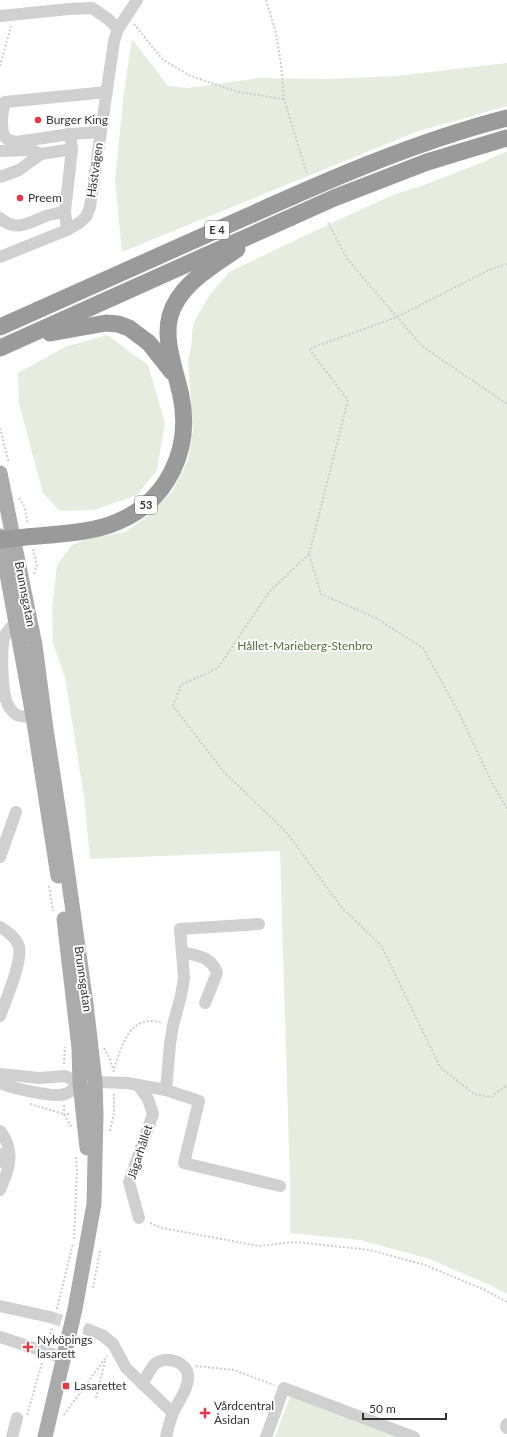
<svg xmlns="http://www.w3.org/2000/svg" width="507" height="1437" viewBox="0 0 507 1437" font-family="Lato,sans-serif">
<rect width="100%" height="100%" fill="#fff"/>
<g fill="#e6ecdf">
<polygon points="132,39 168,86 188,88 259,78 327,79 396,76 507,63 507,106 416,132 122,252 115,181 124,92"/>
<polygon points="507,151 507,1294 490,1285 429,1259 360,1240 290,1233 290,1182 280,851 90,859 84,797 65,677 53,643 52,607 57,565 72,545 90,538 125,532 149,515 173,490 188,460 193,430 188,361 191,348 193,324 209,296 229,272 304,236 395,194 424,185 481,163"/>
<polygon points="107,335 148,365 165,423 157,470 137,495 95,510 60,511 43,493 19,404 18,373 65,347"/>
<polygon points="291,1394 405,1437 275,1437"/>
</g>
<g fill="none" stroke-linecap="round" stroke-linejoin="round">
<polyline stroke="#d6d6d6" stroke-width="12" stroke-dasharray="12 6" stroke-linecap="butt" points="50,1317 89,1330"/>
<g stroke="#cdcdcd" stroke-width="2" stroke-dasharray="2 2" stroke-linecap="butt">
<polyline points="266,0 276,33 281,64 284,99 307,174"/>
<polyline points="134,24 163,60 191,76 238,92 284,99"/>
<polyline points="0,66 11,26"/>
<polyline points="328,223 348,260 422,346 507,404"/>
<polyline points="507,264 489,270 397,317 309,349 348,400 309,554 321,594 376,618 423,648 460,715 492,783 507,809"/>
<polyline points="0,428 9,463"/>
<polyline points="19,498 24,506 28,524"/>
<polyline points="33,549 37,565 34,574"/>
<polyline points="309,554 269,592 218,668 181,685 173,706 224,772 287,833 342,908 381,945 440,1067 474,1094 491,1097 507,1085"/>
<polyline points="49,886 53,911"/>
<polyline points="104,1048 109,1057 114,1072"/>
<polyline points="64,1064 65,1047"/>
<path d="M114,1068c9,-25 16,-55 49,-45"/>
<polyline points="30,1104 64,1114 72,1128"/>
<polyline points="64,1105 64,1114 70,1114"/>
<polyline points="110,1131 114,1113 114,1094"/>
<polyline points="150,1223 162,1228 259,1246 295,1242 370,1250 425,1265 485,1290 507,1302"/>
<polyline points="74,1239 77,1171 76,1155"/>
<polyline points="93,1288 100,1251"/>
<polyline points="57,1309 73,1243"/>
<polyline points="48,1342 52,1328"/>
<polyline points="196,1366 234,1370 274,1385"/>
<polyline points="96,1398 105,1361"/>
<polyline points="27,1415 42,1363"/>
<polyline points="64,1415 107,1356"/>
</g>
<g stroke="#d0d0d0" stroke-width="12">
<polyline points="0,16 69,9 92,8 108,19 118,29"/>
<path d="M101,132l-31,2 -53,8c-4,-1 -9,-1 -12,-5 -5,-8 -3,-26 0,-35l102,-10"/>
<polyline points="0,151 32,150 41,154"/>
<polyline points="0,177 19,170 41,154 72,149"/>
<path d="M0,218c16,15 29,4 46,-2 6,-2 13,-3 19,-5"/>
<polyline points="67,230 65,211 72,149 70,134"/>
<polyline points="0,257 67,230 79,223 86,217 90,207 114,41 118,29 137,0"/>
<path d="M15,623c-4,4 -9,9 -11,15 -3,11 -2,50 2,62 1,5 6,12 11,15 6,3 17,1 24,0"/>
<polyline points="0,857 16,812"/>
<path d="M0,927c8,5 14,9 18,17 7,13 -13,58 -18,72"/>
<path d="M182,952c16,4 29,4 35,21l-12,30"/>
<path d="M0,1074l39,4 26,-2 15,7c-4,3 -10,10 -15,11 -11,4 -54,-6 -65,-11"/>
<polyline points="95,1082 128,1083 138,1085 148,1099 153,1114 129,1182 139,1218"/>
<polyline points="138,1085 166,1090 170,1044 173,1025 181,996 184,978 180,929 259,924"/>
<polyline points="166,1090 199,1101 184,1163 280,1186"/>
<path d="M0,1131c7,8 11,21 9,32 -1,9 -6,19 -9,27"/>
<polyline points="0,1154 0,1162"/>
<polyline points="0,1306 50,1317"/>
<polyline points="89,1330 102,1335 113,1344 126,1368 173,1413"/>
<polyline points="0,1337 64,1358"/>
<path d="M142,1384c4,-6 9,-17 14,-21 12,-8 34,0 32,16 -1,13 -10,22 -15,34 -3,7 -5,16 -7,24"/>
<polyline points="507,1424 506,1427 507,1428"/>
<polyline points="12,1437 17,1418"/>
<polyline points="266,1437 284,1388 414,1437"/>
</g>
<g stroke="#ababab" stroke-width="15">
<polyline points="0,473 35,645 46,729 62,833 86,1004 95,1082 96,1114 94,1204 75,1309 45,1437"/>
<polyline points="0,536 33,716 58,876"/>
<polyline points="64,919 79,1048 80,1083 87,1148"/>
</g>
<g stroke="#9a9a9a" stroke-width="17">
<path d="M0,327c76,-34 152,-68 228,-102 91,-41 182,-82 279,-107"/>
<polyline points="50,333 106,323 118,324 129,328 149,343 172,372"/>
<polyline points="0,348 334,198 427,162 507,138"/>
<path d="M1,540c36,-6 84,-4 116,-18 51,-21 75,-73 64,-126 -5,-25 -18,-55 -11,-80 9,-32 42,-49 67,-67"/>
</g>
</g>
<g fill="#e63946" stroke="#fff" stroke-width="1.5">
<circle cx="38" cy="120" r="4"/>
<circle cx="20" cy="198" r="4"/>
<path d="M26 1341h4v4h4v4h-4v4h-4v-4h-4v-4h4z"/>
<rect x="62" y="1382" width="8" height="8" rx="2"/>
<path d="M203 1407h4v4h4v4h-4v4h-4v-4h-4v-4h4z"/>
</g>
<g text-anchor="middle" stroke-width="4" stroke-linejoin="round" paint-order="stroke">
<g fill="#fff" stroke="#707070" stroke-width="1">
<rect x="205" y="221" width="24" height="18" rx="3"/>
<rect x="135" y="496" width="22" height="18" rx="3"/>
</g>
<g font-size="11" font-weight="bold" fill="#333">
<text x="217" y="234">E 4</text>
<text x="146" y="509">53</text>
</g>
<g font-size="12" fill="#333" stroke="#fff" text-anchor="start">
<text x="46" y="124">Burger King</text>
<text x="28" y="202">Preem</text>
<text x="37" y="1344">Nyköpings<tspan x="37" dy="14">lasarett</tspan></text>
<text x="74" y="1390">Lasarettet</text>
<text x="214" y="1410">Vårdcentral<tspan x="214" dy="14">Åsidan</tspan></text>
</g>
<g font-size="12" fill="#333" stroke="#fff">
<text transform="translate(95 170) rotate(-82)" y="4">Hästvägen</text>
<text transform="translate(25 594) rotate(79)" y="4">Brunnsgatan</text>
<text transform="translate(83 979) rotate(82)" y="4">Brunnsgatan</text>
<text transform="translate(140 1152) rotate(-72)" y="4">Jägarhållet</text>
</g>
<g font-size="12" fill="#56703f" stroke="#fff">
<text x="305" y="650">Hållet-Marieberg-Stenbro</text>
</g>
</g>
<path d="M363 1413v6h83v-6" fill="none" stroke="#333333" stroke-width="2"/>
<text x="369" y="1413" font-size="12" fill="#333333" stroke="#ffffff" stroke-width="3" paint-order="stroke">50 m</text>
</svg>
